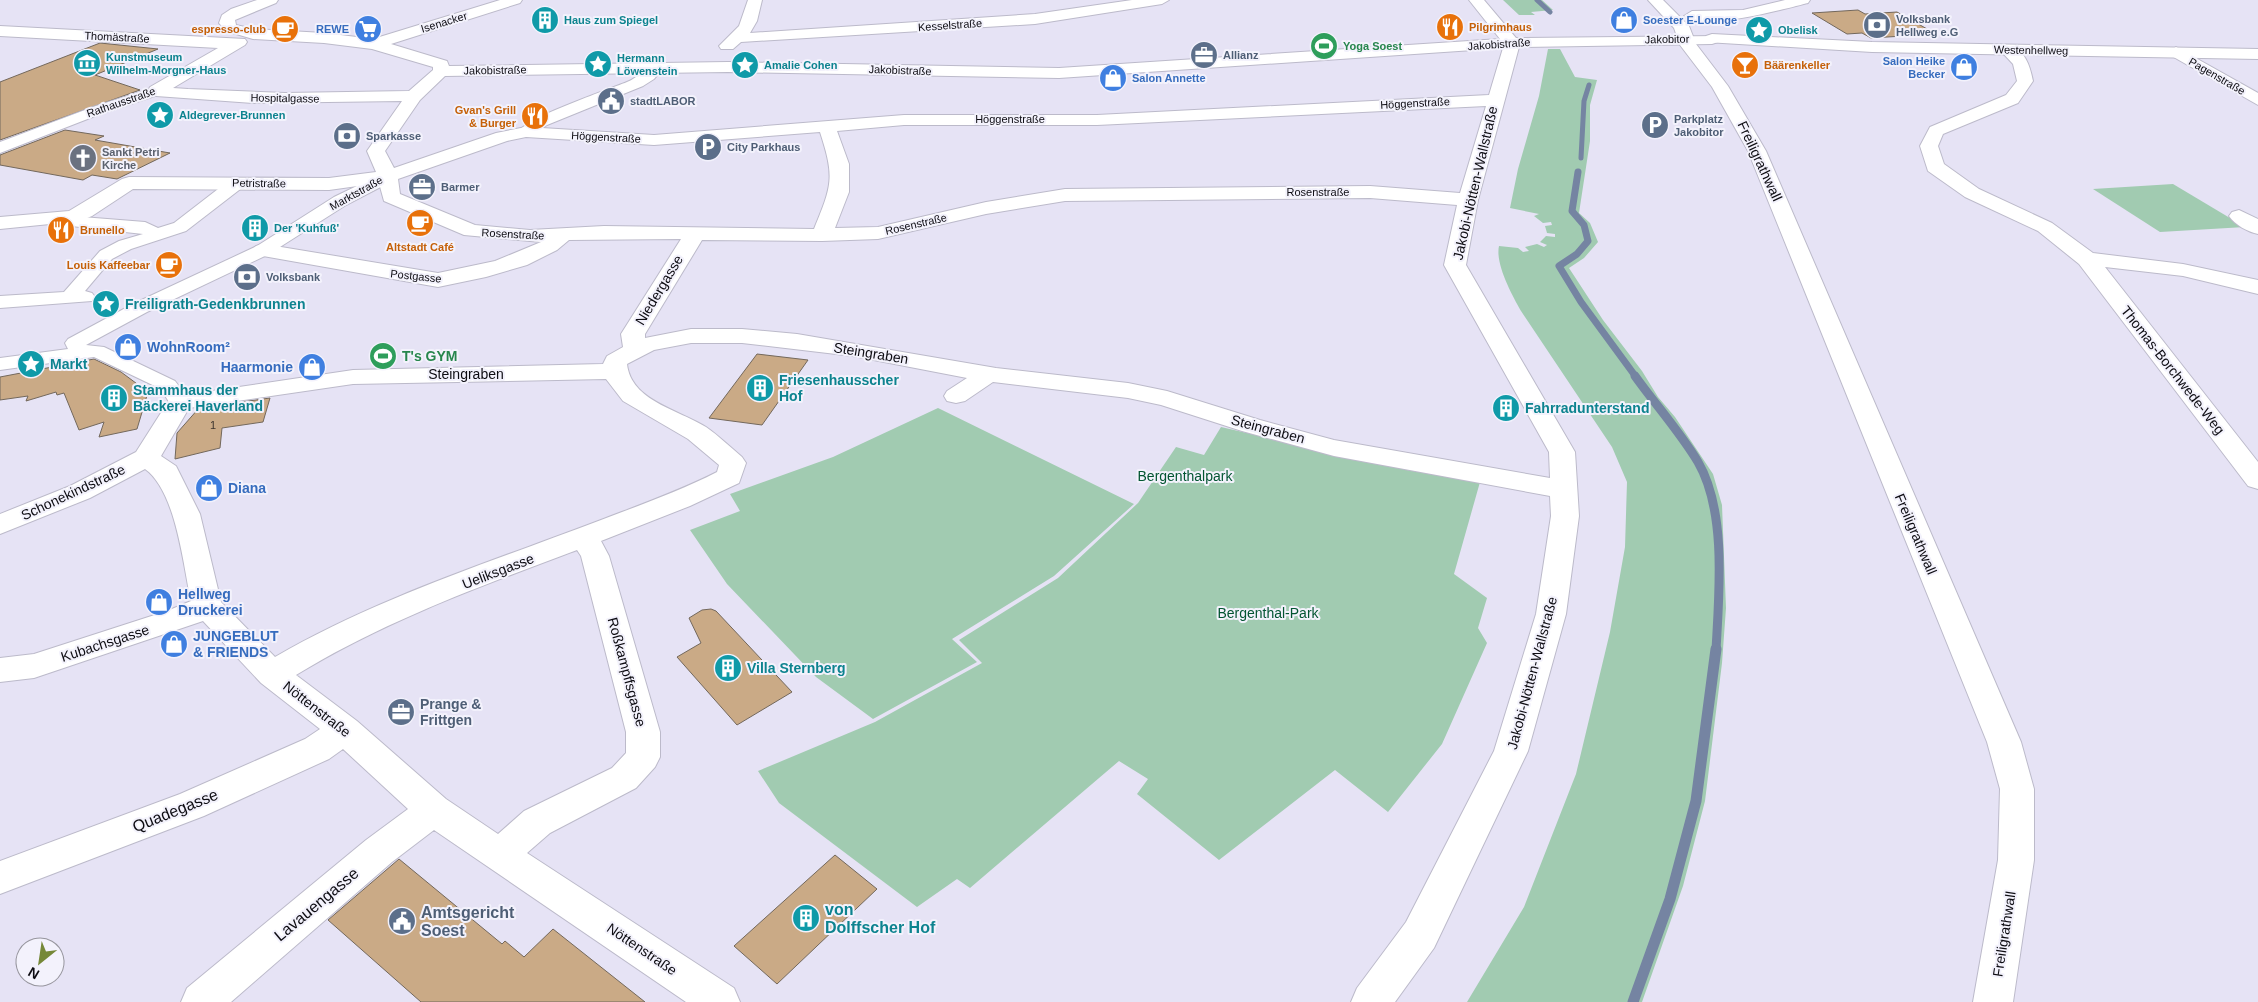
<svg xmlns="http://www.w3.org/2000/svg" width="2258" height="1002" viewBox="0 0 2258 1002" font-family="Arial,sans-serif">
<rect width="100%" height="100%" fill="#e6e3f5"/>
<g fill="#a1cbb1">
<polygon points="1503,0 1542,0 1553,10 1531,12 1535,15 1519,15"/>
<path d="M1548,49h12l15,28 22,3 -7,25v36l-11,72 11,10 8,19 -14,16 -15,10 34,52 39,51 16,26 17,20 38,57 9,31 4,103 -4,55 -17,138 -22,85 -41,116h-175l57,-95 52,-133 34,-142 15,-85 2,-65 -15,-35 -91,-136c-9,-16 -26,-47 -22,-65l19,2 5,4 6,-1 -4,-4 12,-3 7,3 3,-2 -7,-3 6,-6 9,1v-3l-8,-1 -2,-7 7,-1 -1,-3 -8,1 -9,-7 5,-2 -29,-6 8,-39 21,-73z"/>
<polygon points="2173,184 2245,227 2160,232 2093,189"/>
<polygon points="938,408 1134,504 1054,576 952,639 977,662 873,719 816,677 727,584 690,530 740,511 730,494 833,457"/>
<polygon points="1221,427 1407,470 1480,482 1454,574 1487,598 1478,628 1487,643 1442,744 1388,812 1335,770 1219,860 1137,794 1148,779 1119,761 970,888 957,879 917,907 779,803 758,771 875,722 982,663 959,640 1058,578 1138,503 1176,447 1204,455"/>
</g>
<g fill="none" stroke-linecap="round" stroke-linejoin="round">
<g stroke="#7584a2" stroke-width="5">
<polyline points="1537,0 1550,12"/>
<polyline points="1581,158 1584,101 1589,85"/>
</g>
<polyline stroke="#7584a2" stroke-width="7" points="1578,172 1572,211 1584,225 1588,241 1577,254 1559,266 1581,302 1636,377"/>
<path stroke="#7584a2" stroke-width="9" d="M1635,376c20,28 45,56 63,86 29,50 21,132 18,188"/>
<polyline stroke="#7584a2" stroke-width="11" points="1633,1002 1670,899 1696,801 1716,649"/>
</g>
<g fill="#caaa86" stroke="#73685c">
<polygon points="1858,10 1865,14 1897,12 1936,34 1871,38 1862,33 1847,34 1812,13"/>
<polygon points="100,43 158,49 95,75 140,90 0,140 0,82"/>
<polygon points="65,130 104,136 95,140 170,153 117,179 92,175 83,180 0,165 0,155"/>
<polygon points="757,354 808,360 762,425 709,418"/>
<polygon points="94,359 121,372 148,392 137,429 99,437 104,422 79,430 64,393 57,395 56,392 26,401 28,396 0,400 0,377"/>
<polygon points="270,398 263,422 222,428 220,448 175,459 177,433 199,408"/>
<polygon points="711,609 716,611 792,692 737,725 677,657 701,643 689,618 702,610"/>
<polygon points="835,855 877,889 777,984 734,946"/>
<polygon points="399,859 502,944 505,941 524,957 553,929 645,1002 421,1002 328,920"/>
</g>
<g fill="none" stroke-linecap="round" stroke-linejoin="round">
<g stroke="#bcbaca" stroke-width="2">
<g id="pedestrian">
<path d="M656,64l7,4 -9,11 -11,7 -96,39 -15,10h-12l-2,-3c12,-16 87,-41 109,-50 11,-4 20,-16 29,-18z"/>
<polygon points="156,87 163,91 161,94 103,113 0,153 0,142 93,107"/>
<polygon points="388,171 394,172 396,176 394,180 346,205 269,254 147,312 86,345 104,347 175,381 191,402 188,407 180,408 172,407 161,389 94,357 0,370 0,358 68,349 65,343 68,339 133,304 257,246 334,197"/>
<path d="M237,178l6,1 2,4 -2,4 -57,44 -55,18 -19,10 -27,32 7,2 3,4 -3,4 -92,7v-12l64,-4 36,-41 19,-10 24,-7 -72,-8 -7,-9 3,-4c7,-1 11,-1 15,4l63,5 13,6 16,-5 57,-44z"/>
</g>
</g>
<g stroke="#bcbaca" stroke-width="2">
<g id="minor">
<path d="M257,0h21l-2,3 -41,17 1,5 18,4 70,4 49,6 127,-39h22l-2,3 -129,41 56,17 2,5 279,-4 331,6 441,-29 -31,-39h15l32,38 202,-2 2,3 -2,3 -6,2 -193,3 -41,153 -12,65 109,187 4,64 -13,98 -38,137 -94,197 -39,54h-44l6,-14 49,-66 88,-171 42,-137 15,-98 -1,-20 -216,-40 -92,-25 -81,-26 -33,-7 -135,-16 -28,19 -9,2 -9,-2 -3,-5 3,-5 20,-13 -114,-22 -111,-13h-51l-37,7 -27,14c4,37 52,46 79,63 13,9 24,20 36,30l4,6 -7,20 -49,23 -89,35 8,15 51,176v25l-5,10 -19,21 -86,45 -23,20 207,135 6,14h-54l-252,-172 -42,32 -161,140h-50l6,-14 179,-148 42,-31 -65,-60 -14,10 -125,57 -204,78v-33l180,-67 125,-55 15,-10 -59,-46 -58,-62 -169,57 -34,4v-24l34,-4 133,-43 24,-10c-8,-37 -15,-110 -46,-132l-55,29 -90,36v-20l70,-28 66,-34 35,-55 182,-27 250,-6 4,-8 16,-9 -2,-13 60,-95 -112,1 -12,10 -30,15 -41,12 -48,10 -175,-31 -7,-2 -4,-4 4,-4 7,-2 175,29 57,-12 46,-19 -77,-7 -80,-34 -5,-18 -50,7 -196,-1 -41,27 -12,5 -80,8v-12l69,-6 53,-32 7,-2 200,1 47,-6 -9,-21 35,-50 -149,2 -97,-7 -6,-1 -2,-4 2,-4 68,-39 -218,-12v-10l245,13 2,3 -2,3 -72,43 15,1 97,4 124,-2 24,-21v-3l-61,-18 -48,-6 -71,-4 -27,-8 -7,-8 3,-8 9,-6zM1503,48l-14,47 -392,20h-193l-250,20 -128,-8 -30,6 -102,35 -9,-17 35,-51 25,-24 283,-4 331,6zM1486,106l-26,87 -90,-7 -305,3 -79,13 -108,25 -43,1 14,-36v-28l-12,-33 67,-6h193zM820,132c15,46 12,53 -6,97l-210,-3 -74,4 -55,-5 -75,-31 -2,-15 109,-38 19,-4 128,8zM1370,198l87,7 -13,60 105,187 1,26 -216,-38 -74,-20 -93,-29 -39,-8 -132,-15 -199,-34 -55,-5h-51l-46,9v-4l57,-94 120,1 56,-2 108,-25 79,-13zM606,379l17,22 65,38 31,26 -2,7c-37,19 -77,33 -116,48 -110,42 -223,77 -326,137l-54,-55 -21,-88 -24,-48 -15,-10 28,-48 164,-24zM577,550l4,6 45,176v21l-14,15 -88,43 -26,23 -52,-35 -89,-78 -61,-46c88,-54 185,-89 281,-125z"/>
<polygon points="748,0 762,0 757,21 750,33 1035,14 1132,0 1169,0 1162,4 1035,24 741,42 733,49 721,49 719,46 739,26"/>
<path d="M1785,0h25l-2,3c-19,5 -112,30 -124,13l8,-5 51,-1z"/>
<path d="M2008,45c17,4 22,21 25,36l-15,22 -75,31 -5,12 6,18 35,25 73,34 41,30 90,11 75,16v14l-75,-18 -78,-9 153,195v27l-10,-3 -169,-222 -41,-33 -73,-34 -37,-26 -8,-25 10,-19 76,-32 11,-14 -4,-17 -13,-14z"/>
<polygon points="2176,47 2258,93 2258,105 2170,55 2168,52"/>
<path d="M2239,210l19,9v15c-10,-2 -23,-9 -29,-18l3,-4z"/>
</g>
</g>
<g stroke="#bcbaca" stroke-width="2">
<g id="tertiary">
<polygon points="1648,0 1663,0 1689,26 1696,44 1728,86 1766,151 2021,742 2034,789 2034,860 2013,1002 1973,1002 1998,860 2000,789 1987,742 1748,151 1712,87 1680,45 1674,28"/>
<polygon points="1712,34 1872,42 2258,49 2258,59 1872,52 1706,42 1704,39 1706,36"/>
</g>
</g>
<use href="#pedestrian" fill="#fff" fill-rule="evenodd"/>
<use href="#minor" fill="#fff" fill-rule="evenodd"/>
<use href="#tertiary" fill="#fff" fill-rule="evenodd"/>
</g>
<defs>
<g id="building-disc" transform="scale(1.4375)"><circle r="9.5" fill="#0f9aa8" stroke="#f3f2fc"/><path d="M-4-6H4V6H1V3H-1V6H-4ZM-2.5-4.3h1.7v1.8h-1.7ZM.8-4.3h1.7v1.8H.8ZM-2.5-1h1.7V.8h-1.7ZM.8-1h1.7V.8H.8Z" fill="#fff"/></g>
<g id="shop-disc" transform="scale(1.4375)"><circle r="9.5" fill="#3f7fe0" stroke="#f3f2fc"/><path d="M-5-2.5h2.3a2.7 3.5 0 0 1 5.4 0H5L5.5 6h-11ZM-1.5-2.5h3a1.5 2.3 0 0 0-3 0Z" fill="#fff"/></g>
<g id="bank-disc" transform="scale(1.4375)"><circle r="9.5" fill="#5c6f8a" stroke="#f3f2fc"/><path d="M-6-4H6V4H-6ZM0-2.3a2.3 2.3 0 1 0 0 4.6a2.3 2.3 0 1 0 0-4.6Z" fill="#fff"/></g>
<g id="restaurant-disc" transform="scale(1.4375)"><circle r="9.5" fill="#e8710a" stroke="#f3f2fc"/><path d="M-5-6h1v4h1v-4h1v4h1v-4h1v5L-1.5 .5V6h-2V.5L-5-1ZM5-6V6H3V1.5H1.5Q1.5-4 5-6Z" fill="#fff"/></g>
<g id="cafe-disc" transform="scale(1.4375)"><circle r="9.5" fill="#e8710a" stroke="#f3f2fc"/><path d="M-5.5-4.5H6V0H3Q3 3.5 0 3.5H-2.5Q-5.5 3.5-5.5 0ZM3-3.2v2h1.7v-2ZM-6 4.5H4V6H-6Z" fill="#fff"/></g>
<g id="supermarket-disc" transform="scale(1.4375)"><circle r="9.5" fill="#3f7fe0" stroke="#f3f2fc"/><path d="M-6-5.5h2.5l.6 2H6L4.5 2H-2.5L-4.4-4H-6ZM-1.5 3.2a1.3 1.3 0 1 0 .1 0ZM3 3.2a1.3 1.3 0 1 0 .1 0Z" fill="#fff"/></g>
<g id="sight-disc" transform="scale(1.4375)"><circle r="9.5" fill="#0f9aa8" stroke="#f3f2fc"/><path d="M0-6L1.8-2.2L6-1.7L2.9 1.2L3.7 5.4L0 3.3L-3.7 5.4L-2.9 1.2L-6-1.7L-1.8-2.2Z" fill="#fff"/></g>
<g id="stadium-disc" transform="scale(1.4375)"><circle r="9.5" fill="#2e9e5b" stroke="#f3f2fc"/><path d="M0-5a6.5 5 0 1 0 0 10a6.5 5 0 1 0 0-10ZM-3.5-1.8h7v3.6h-7Z" fill="#fff"/></g>
<g id="office-disc" transform="scale(1.4375)"><circle r="9.5" fill="#5c6f8a" stroke="#f3f2fc"/><path d="M-6-3h4V-5.5h4V-3h4V5H-6ZM-1-4.5V-3h2v-1.5ZM-6 0V1H6V0Z" fill="#fff"/></g>
<g id="museum-disc" transform="scale(1.4375)"><circle r="9.5" fill="#0f9aa8" stroke="#f3f2fc"/><path d="M0-6L6-3V-2H-6V-3ZM-5-1h2V3h-2ZM-1-1h2V3h-2ZM3-1h2V3H3ZM-6 4H6V6H-6Z" fill="#fff"/></g>
<g id="bar-disc" transform="scale(1.4375)"><circle r="9.5" fill="#e8710a" stroke="#f3f2fc"/><path d="M-6-5H6L.8 .8V4.5H3.5V6h-7V4.5H-.8V.8Z" fill="#fff"/></g>
<g id="civic-disc" transform="scale(1.4375)"><circle r="9.5" fill="#5c6f8a" stroke="#f3f2fc"/><path d="M-.6-6.5H3V-4.5H.6V-3L4-1V1h2V6H-6V1h2V-1L-.6-3ZM-1.2 2.5V6h2.4V2.5Z" fill="#fff"/></g>
<g id="parking-disc" transform="scale(1.4375)"><circle r="9.5" fill="#5c6f8a" stroke="#f3f2fc"/><path d="M-3.5-5.5H1a3.5 3.5 0 0 1 0 7H-1V5.5H-3.5ZM-1-3.4V-.6H.8a1.4 1.4 0 0 0 0-2.8Z" fill="#fff"/></g>
<g id="church-disc" transform="scale(1.4375)"><circle r="9.5" fill="#6b7280" stroke="#f3f2fc"/><path d="M-1.2-6h2.4v3.5h3.3v2.4h-3.3V6h-2.4V-.1h-3.3v-2.4h3.3Z" fill="#fff"/></g>
</defs>
<g fill-rule="evenodd">
<use href="#building-disc" x="545" y="20"/>
<use href="#shop-disc" x="1624" y="20"/>
<use href="#bank-disc" x="1877" y="25"/>
<use href="#restaurant-disc" x="1450" y="27"/>
<use href="#cafe-disc" x="285" y="29"/>
<use href="#supermarket-disc" x="368" y="29"/>
<use href="#sight-disc" x="1759" y="30"/>
<use href="#stadium-disc" x="1324" y="46"/>
<use href="#office-disc" x="1204" y="55"/>
<use href="#museum-disc" x="87" y="63"/>
<use href="#sight-disc" x="598" y="64"/>
<use href="#sight-disc" x="745" y="65"/>
<use href="#bar-disc" x="1745" y="65"/>
<use href="#shop-disc" x="1964" y="67"/>
<use href="#shop-disc" x="1113" y="78"/>
<use href="#civic-disc" x="611" y="101"/>
<use href="#sight-disc" x="160" y="115"/>
<use href="#restaurant-disc" x="535" y="116"/>
<use href="#parking-disc" x="1655" y="125"/>
<use href="#bank-disc" x="347" y="136"/>
<use href="#parking-disc" x="708" y="147"/>
<use href="#church-disc" x="83" y="158"/>
<use href="#office-disc" x="422" y="187"/>
<use href="#cafe-disc" x="420" y="223"/>
<use href="#building-disc" x="255" y="228"/>
<use href="#restaurant-disc" x="61" y="230"/>
<use href="#cafe-disc" x="169" y="265"/>
<use href="#bank-disc" x="247" y="277"/>
<use href="#sight-disc" x="106" y="304"/>
<use href="#shop-disc" x="128" y="347"/>
<use href="#stadium-disc" x="383" y="356"/>
<use href="#sight-disc" x="31" y="364"/>
<use href="#shop-disc" x="312" y="367"/>
<use href="#building-disc" x="760" y="388"/>
<use href="#building-disc" x="114" y="398"/>
<use href="#building-disc" x="1506" y="408"/>
<use href="#shop-disc" x="209" y="488"/>
<use href="#shop-disc" x="159" y="602"/>
<use href="#shop-disc" x="174" y="644"/>
<use href="#building-disc" x="728" y="668"/>
<use href="#office-disc" x="401" y="712"/>
<use href="#building-disc" x="806" y="918"/>
<use href="#civic-disc" x="402" y="921"/>
</g>
<g text-anchor="middle" stroke-width="4" stroke-linejoin="round" paint-order="stroke">
<g font-size="11" font-weight="bold" fill="#4e5e75" stroke="#f3f2fc" text-anchor="start">
<text x="1896" y="23">Volksbank<tspan x="1896" dy="13">Hellweg e.G</tspan></text>
<text x="1223" y="59">Allianz</text>
<text x="630" y="105">stadtLABOR</text>
<text x="1674" y="123">Parkplatz<tspan x="1674" dy="13">Jakobitor</tspan></text>
<text x="366" y="140">Sparkasse</text>
<text x="727" y="151">City Parkhaus</text>
<text x="441" y="191">Barmer</text>
<text x="266" y="281">Volksbank</text>
</g>
<g font-size="11" font-weight="bold" fill="#0d838f" stroke="#f3f2fc" text-anchor="start">
<text x="564" y="24">Haus zum Spiegel</text>
<text x="1778" y="34">Obelisk</text>
<text x="106" y="61">Kunstmuseum<tspan x="106" dy="13">Wilhelm-Morgner-Haus</tspan></text>
<text x="617" y="62">Hermann<tspan x="617" dy="13">Löwenstein</tspan></text>
<text x="764" y="69">Amalie Cohen</text>
<text x="179" y="119">Aldegrever-Brunnen</text>
<text x="274" y="232">Der 'Kuhfuß'</text>
</g>
<g font-size="11" font-weight="bold" fill="#366cbe" stroke="#f3f2fc" text-anchor="start">
<text x="1643" y="24">Soester E-Lounge</text>
<text x="349" y="33" text-anchor="end">REWE</text>
<text x="1945" y="65" text-anchor="end">Salon Heike<tspan x="1945" dy="13">Becker</tspan></text>
<text x="1132" y="82">Salon Annette</text>
</g>
<g font-size="11" fill="#0d0c12" stroke="#f3f2fc">
<text transform="translate(444 22) rotate(-17)" y="4">Isenacker</text>
<text transform="translate(950 25) rotate(-4)" y="4">Kesselstraße</text>
<text transform="translate(117 37) rotate(3)" y="4">Thomästraße</text>
<text transform="translate(1667 39) rotate(-1)" y="4">Jakobitor</text>
<text transform="translate(1499 44) rotate(-4)" y="4">Jakobistraße</text>
<text transform="translate(2031 50) rotate(1)" y="4">Westenhellweg</text>
<text transform="translate(495 70) rotate(-1)" y="4">Jakobistraße</text>
<text transform="translate(900 70) rotate(2)" y="4">Jakobistraße</text>
<text transform="translate(2217 76) rotate(30)" y="4">Pagenstraße</text>
<text transform="translate(285 98) rotate(1)" y="4">Hospitalgasse</text>
<text transform="translate(121 102) rotate(-19)" y="4">Rathausstraße</text>
<text transform="translate(1415 103) rotate(-3)" y="4">Höggenstraße</text>
<text x="1010" y="123">Höggenstraße</text>
<text transform="translate(606 137) rotate(3)" y="4">Höggenstraße</text>
<text transform="translate(259 183) rotate(1)" y="4">Petristraße</text>
<text x="1318" y="196">Rosenstraße</text>
<text transform="translate(356 193) rotate(-29)" y="4">Marktstraße</text>
<text transform="translate(916 224) rotate(-13)" y="4">Rosenstraße</text>
<text transform="translate(513 234) rotate(3)" y="4">Rosenstraße</text>
<text transform="translate(416 276) rotate(6)" y="4">Postgasse</text>
</g>
<g font-size="11" font-weight="bold" fill="#c56008" stroke="#f3f2fc" text-anchor="start">
<text x="1469" y="31">Pilgrimhaus</text>
<text x="266" y="33" text-anchor="end">espresso-club</text>
<text x="1764" y="69">Bäärenkeller</text>
<text x="516" y="114" text-anchor="end">Gvan's Grill<tspan x="516" dy="13">&amp; Burger</tspan></text>
<text x="80" y="234">Brunello</text>
<text x="420" y="251" text-anchor="middle">Altstadt Café</text>
<text x="150" y="269" text-anchor="end">Louis Kaffeebar</text>
</g>
<g font-size="11" font-weight="bold" fill="#27864d" stroke="#f3f2fc" text-anchor="start">
<text x="1343" y="50">Yoga Soest</text>
</g>
<g font-size="11" font-weight="bold" fill="#5b616d" stroke="#f3f2fc" text-anchor="start">
<text x="102" y="156">Sankt Petri<tspan x="102" dy="13">Kirche</tspan></text>
</g>
<g font-size="11" fill="#3c342f">
<text x="213" y="429">1</text>
</g>
<g font-size="14" fill="#0d0c12" stroke="#f3f2fc">
<text transform="translate(1760 161) rotate(65)" y="5">Freiligrathwall</text>
<text transform="translate(1475 183) rotate(-77)" y="5">Jakobi-Nötten-Wallstraße</text>
<text transform="translate(659 290) rotate(-59)" y="5">Niedergasse</text>
<text transform="translate(871 353) rotate(9)" y="5">Steingraben</text>
<text transform="translate(2173 370) rotate(52)" y="5">Thomas-Borchwede-Weg</text>
<text x="466" y="379">Steingraben</text>
<text transform="translate(1268 429) rotate(15)" y="5">Steingraben</text>
<text transform="translate(73 492) rotate(-25)" y="5">Schonekindstraße</text>
<text transform="translate(1916 534) rotate(67)" y="5">Freiligrathwall</text>
<text transform="translate(498 571) rotate(-21)" y="5">Ueliksgasse</text>
<text transform="translate(105 643) rotate(-18)" y="5">Kubachsgasse</text>
<text transform="translate(627 672) rotate(75)" y="5">Roßkampffsgasse</text>
<text transform="translate(1532 673) rotate(-75)" y="5">Jakobi-Nötten-Wallstraße</text>
<text transform="translate(317 709) rotate(38)" y="5">Nöttenstraße</text>
<text transform="translate(2004 934) rotate(-81)" y="5">Freiligrathwall</text>
<text transform="translate(642 949) rotate(34)" y="5">Nöttenstraße</text>
</g>
<g font-size="14" font-weight="bold" fill="#0d838f" stroke="#f3f2fc" text-anchor="start">
<text x="125" y="309">Freiligrath-Gedenkbrunnen</text>
<text x="50" y="369">Markt</text>
<text x="779" y="385">Friesenhausscher<tspan x="779" dy="16">Hof</tspan></text>
<text x="133" y="395">Stammhaus der<tspan x="133" dy="16">Bäckerei Haverland</tspan></text>
<text x="1525" y="413">Fahrradunterstand</text>
<text x="747" y="673">Villa Sternberg</text>
</g>
<g font-size="14" font-weight="bold" fill="#366cbe" stroke="#f3f2fc" text-anchor="start">
<text x="147" y="352">WohnRoom²</text>
<text x="293" y="372" text-anchor="end">Haarmonie</text>
<text x="228" y="493">Diana</text>
<text x="178" y="599">Hellweg<tspan x="178" dy="16">Druckerei</tspan></text>
<text x="193" y="641">JUNGEBLUT<tspan x="193" dy="16">&amp; FRIENDS</tspan></text>
</g>
<g font-size="14" font-weight="bold" fill="#27864d" stroke="#f3f2fc" text-anchor="start">
<text x="402" y="361">T's GYM</text>
</g>
<g font-size="14" fill="#035532" stroke="#f3f2fc">
<text x="1185" y="481">Bergenthalpark</text>
<text x="1268" y="618">Bergenthal-Park</text>
</g>
<g font-size="14" font-weight="bold" fill="#4e5e75" stroke="#f3f2fc" text-anchor="start">
<text x="420" y="709">Prange &amp;<tspan x="420" dy="16">Frittgen</tspan></text>
</g>
<g font-size="16" fill="#0d0c12" stroke="#f3f2fc">
<text transform="translate(175 810) rotate(-22)" y="6">Quadegasse</text>
<text transform="translate(316 904) rotate(-40)" y="6">Lavauengasse</text>
</g>
<g font-size="16" font-weight="bold" fill="#0d838f" stroke="#f3f2fc" text-anchor="start">
<text x="825" y="915">von<tspan x="825" dy="18">Dolffscher Hof</tspan></text>
</g>
<g font-size="16" font-weight="bold" fill="#4e5e75" stroke="#f3f2fc" text-anchor="start">
<text x="421" y="918">Amtsgericht<tspan x="421" dy="18">Soest</tspan></text>
</g>
</g>
<g transform="translate(40 962) rotate(210)"><circle r="24" fill="#f3f2fc" stroke="#97969e"/>
<path d="M0-4L9 19L0 12L-9 19Z" fill="#758838"/>
<text y="-8" font-size="14" font-weight="bold" text-anchor="middle" fill="#0d0c12">N</text>
</g>
</svg>
